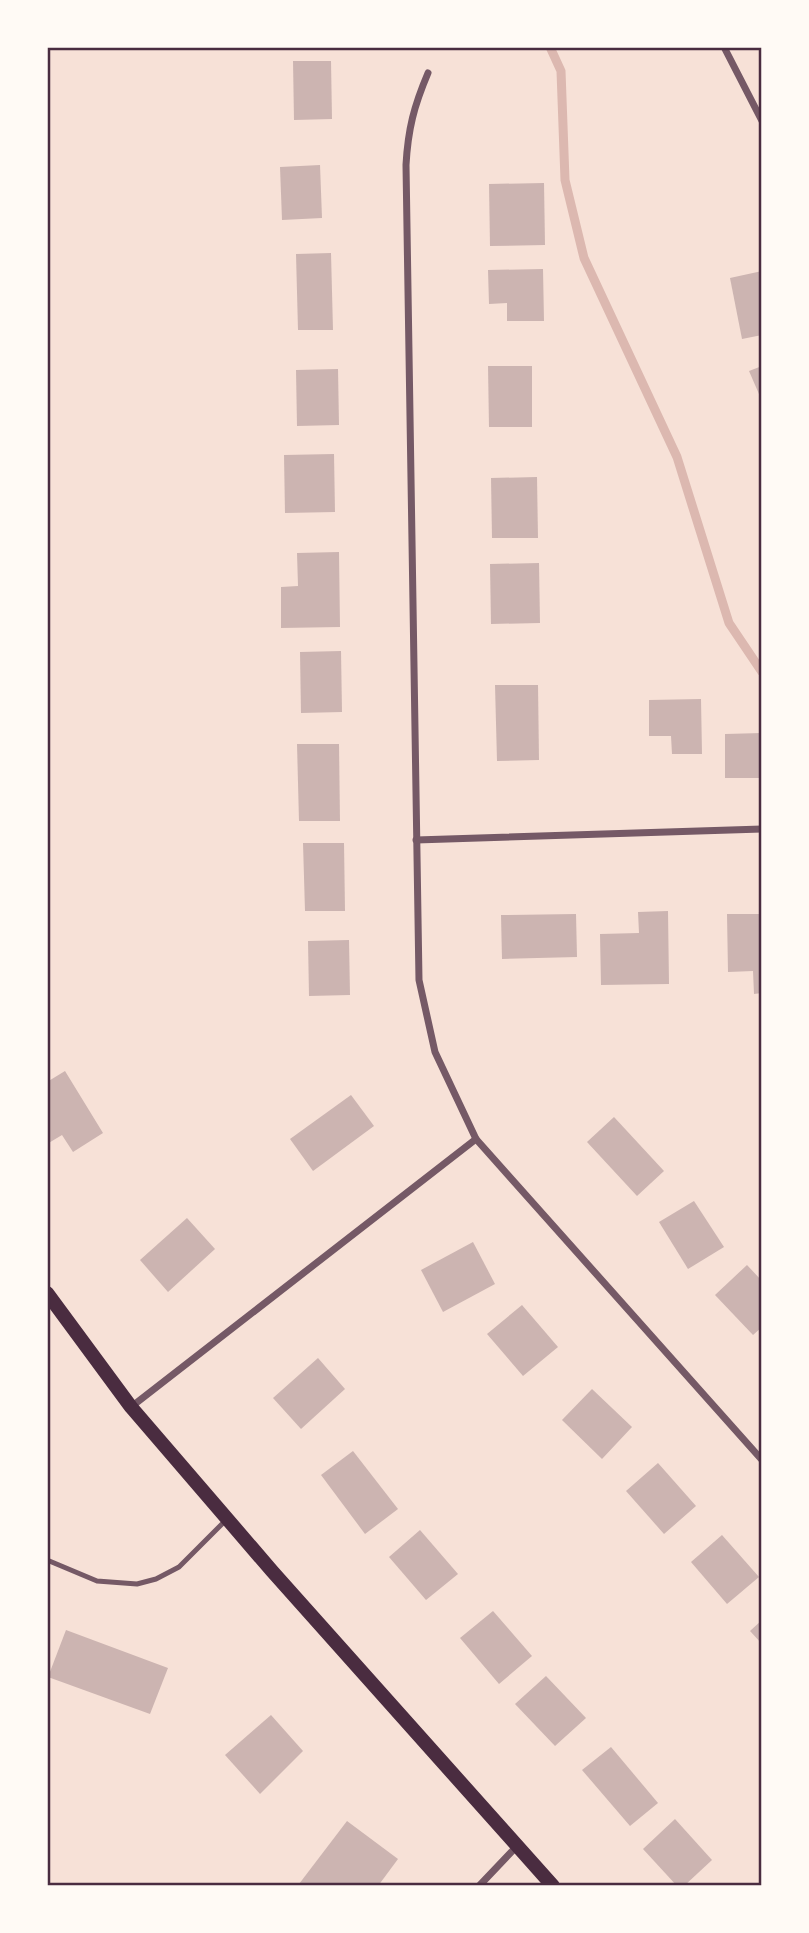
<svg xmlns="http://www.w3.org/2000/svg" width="809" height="1933" viewBox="0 0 809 1933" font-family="'PT Sans Narrow',sans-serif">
<rect width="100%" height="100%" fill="#f7e1d7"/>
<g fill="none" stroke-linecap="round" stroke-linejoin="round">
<polyline stroke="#dcb8b0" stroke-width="9" points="550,47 561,71 565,180 584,258 677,457 729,623 762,672"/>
</g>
<g fill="#ccb4b1">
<polygon points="293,61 331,61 332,119 294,120"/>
<polygon points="320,165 322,218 282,220 280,167"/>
<polygon points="544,183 545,245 490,246 489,184"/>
<polygon points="331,253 333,330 298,330 296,254"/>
<polygon points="543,269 544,321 507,321 507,303 489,304 488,270"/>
<polygon points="762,271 762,335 742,339 730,278"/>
<polygon points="488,366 532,366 532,427 489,427"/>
<polygon points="762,366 762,401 749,371"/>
<polygon points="338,369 339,425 297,426 296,370"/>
<polygon points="334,454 335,512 285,513 284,455"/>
<polygon points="537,477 538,538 492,538 491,478"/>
<polygon points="339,552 340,627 281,628 281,587 298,586 297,553"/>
<polygon points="539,563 540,623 491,624 490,564"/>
<polygon points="341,651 342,712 301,713 300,652"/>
<polygon points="495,685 538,685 539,760 497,761"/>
<polygon points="701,699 702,754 672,754 671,736 649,736 649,700"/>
<polygon points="762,733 762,778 725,778 725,734"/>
<polygon points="297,744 339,744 340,821 299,821"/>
<polygon points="303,843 344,843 345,911 305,911"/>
<polygon points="668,911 669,984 601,985 600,934 639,933 638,912"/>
<polygon points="576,914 577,957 502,959 501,915"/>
<polygon points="727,914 762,914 762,993 754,994 753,971 728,972"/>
<polygon points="349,940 350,995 309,996 308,941"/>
<polygon points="65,1071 103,1133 73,1152 62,1135 47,1144 47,1082"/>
<polygon points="351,1095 374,1126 313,1171 290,1139"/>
<polygon points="614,1117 664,1171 637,1196 587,1142"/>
<polygon points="694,1201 724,1247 688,1269 659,1222"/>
<polygon points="187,1218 215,1249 168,1292 140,1260"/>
<polygon points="473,1242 495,1284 443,1312 421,1270"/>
<polygon points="747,1265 762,1281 762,1327 753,1335 715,1295"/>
<polygon points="522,1305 558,1347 523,1376 487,1334"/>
<polygon points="318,1358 345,1389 301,1429 273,1398"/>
<polygon points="592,1389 632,1427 602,1459 562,1420"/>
<polygon points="353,1451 398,1509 365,1534 321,1475"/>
<polygon points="658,1463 696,1506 664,1534 626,1491"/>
<polygon points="420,1530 458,1574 426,1600 389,1557"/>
<polygon points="722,1535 759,1577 727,1604 691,1562"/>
<polygon points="493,1611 532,1656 499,1684 460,1638"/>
<polygon points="762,1620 762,1644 750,1631"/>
<polygon points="66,1630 168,1668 150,1714 48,1677"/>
<polygon points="546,1676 586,1718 555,1746 515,1704"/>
<polygon points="271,1715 303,1751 260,1794 225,1755"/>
<polygon points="611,1747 658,1803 630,1826 582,1770"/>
<polygon points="675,1819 712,1860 684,1886 677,1886 643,1849"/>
<polygon points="347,1821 398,1859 378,1886 302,1886 299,1884"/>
</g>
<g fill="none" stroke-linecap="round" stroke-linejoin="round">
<polyline stroke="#755966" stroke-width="5" points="47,1560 97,1581 137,1584 156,1579 179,1567 225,1521"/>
<g stroke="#755966" stroke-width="7">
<polyline points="724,47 762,121"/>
<path d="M428,73c-14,33 -20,56 -22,92l13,815 16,72 41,87 286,321"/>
<polyline points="416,840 762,829"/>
<polyline points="131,1407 476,1139"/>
<polyline points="479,1886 517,1846"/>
</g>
<polyline stroke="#4a2c40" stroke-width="14" points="47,1293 131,1407 272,1571 553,1886"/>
</g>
<rect width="809" height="1933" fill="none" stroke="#fffaf5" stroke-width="98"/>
<rect x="49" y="49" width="711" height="1835" fill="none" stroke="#4a2c40" stroke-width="2.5"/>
</svg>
